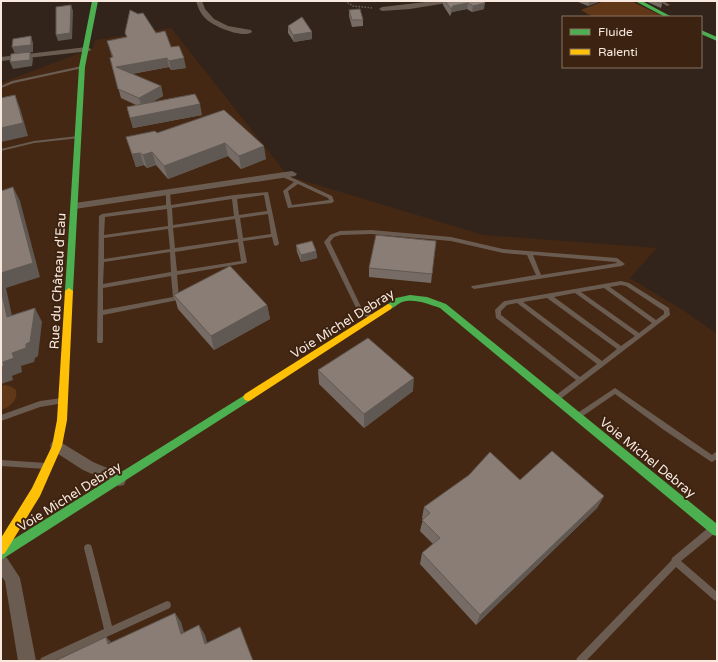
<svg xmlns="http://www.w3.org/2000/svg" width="718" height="662" viewBox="0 0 718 662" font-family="'Varela Round',sans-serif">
<rect width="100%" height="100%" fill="#32241b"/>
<polygon fill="#452813" points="171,28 288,176 483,235 657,248 630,278 684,311 717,334 717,661 1,661 1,83 93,48 95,40"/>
<g fill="#603717">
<polygon points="604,1 631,1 664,17 593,17 581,10"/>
<path d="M5,385l7,2 4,3c2,11 -6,17 -15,20v-24z"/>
</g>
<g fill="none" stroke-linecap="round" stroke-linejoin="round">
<g stroke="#6c6056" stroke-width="1.5" stroke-dasharray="1.5 1.5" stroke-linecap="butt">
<polyline points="345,1 353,6 373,8"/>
<polyline points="713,1 717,2"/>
</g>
<g fill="#6b5c51" fill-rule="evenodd">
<polygon points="659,1 663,1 670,5 667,6"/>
<polygon points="82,66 84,67 83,68 14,83 1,88 1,86 12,81"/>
<polygon points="78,136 80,137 80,138 34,143 1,151 1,149 34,141"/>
<path d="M280,174h4l48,22 2,5 -2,2 -44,5 -5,-17 11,-9 -14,-6zM298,184l30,14 1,2 -37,5 -4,-14z"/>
<path d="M168,190l2,2 1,13 63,-10 34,-3 11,52 -3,2 -2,-1 -2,-8 -29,4 4,21 -1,1 -69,12 2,24 -1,1 -75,15v26l-1,2h-4l-1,-2 2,-125 3,-2 64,-9v-13zM264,195l3,16 -28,4 -2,-16zM232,199l2,17 -61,9 -1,-17zM167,209l1,17 -64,9 1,-18zM268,214l3,20 -28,4 -3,-20zM235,219l3,20 -63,9 -2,-20zM168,229l2,20 -66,10v-21zM238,242l3,19 -64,10 -2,-19zM170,252l1,20 -68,12 1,-22zM171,276l2,21 -70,13v-22z"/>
<path d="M371,230l80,7 52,12 114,9 8,6 -3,2 -148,23 -3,-2 1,-1 64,-11 -9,-20 -24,-2 -52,-12 -80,-7 -30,1 -7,2 -4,5 32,67 11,6 1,2 -3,2 -13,-7 -34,-70 6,-7 10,-4zM533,255l83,7 1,1 -76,12z"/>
<path d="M621,281l8,2 40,25 1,7 -111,85 -2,1 -2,-1 -1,-2 1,-2 21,-16 -80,-62 -1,-8 8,-8 2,-1zM621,285l5,1 38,25v3l-8,6 -46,-33zM604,288l48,35 -13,10 -58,-41zM575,293l60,43 -14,10 -67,-49zM547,298l70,51 -15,12 -79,-59zM517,303l80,61 -17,13 -79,-62v-4l6,-6z"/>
<polygon points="615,388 712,455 717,451 717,459 712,462 710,461 664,430 615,394 580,418 578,419 576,418 575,416 576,414"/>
<polygon points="62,398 64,399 65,401 64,403 40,407 1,421 1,415 40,401"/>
<polygon points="1,460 46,463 48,464 50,466 48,468 46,469 1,466"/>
<polygon points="711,527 714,528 715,531 714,534 681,561 717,592 717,601 714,600 676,567 586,661 576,661 577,658 671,561 672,558 708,528"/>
<polygon points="88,544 91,545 92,548 112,626 167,601 170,602 171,605 170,608 54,661 40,661 41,658 104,629 84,548 85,545"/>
</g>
<g fill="#6b5c51" fill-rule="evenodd">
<path d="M196,1h6l3,8 9,10 14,7 23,4 1,2c-9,7 -40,-6 -47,-14 -5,-5 -7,-11 -9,-17z"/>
<polygon points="434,1 450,1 447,3 410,9 382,11 379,9 382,7"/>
<polygon points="87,47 91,49 90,51 1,61 1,57"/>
<polygon points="292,171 297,174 295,176 75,209 70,206 75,203"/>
<polygon points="57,440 93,462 124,475 126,480 124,485 119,486 83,470 52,450 50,446 52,442"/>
<polygon points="1,555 7,558 20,578 36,661 18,661 5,581 1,576"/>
</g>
<g fill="#4caf50" fill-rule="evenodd">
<polygon points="92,1 98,1 85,67 73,291 69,294 65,291 79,67"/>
<polygon points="635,1 642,1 672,17 665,17"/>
<polygon points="701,30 717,37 717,41 701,34"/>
<path d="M410,295l17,2 19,7 271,220v12l-4,-1 -273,-227c-11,-4 -26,-10 -38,-6 -5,2 -9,7 -14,8l-4,-3 12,-9z"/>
<polygon points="248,393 251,394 253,397 251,400 1,560 1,547"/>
</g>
<g fill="#ffc107" fill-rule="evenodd">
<polygon points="69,288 73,291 67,420 62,446 40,496 5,553 1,555 1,538 32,488 52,446 57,420 65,291"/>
<polygon points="388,304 391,305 392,307 391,309 251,400 248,401 245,400 243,397 245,394"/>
</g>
</g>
<g fill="#766c65">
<polygon points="443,1 484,1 484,9 472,12 467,9 452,12 450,16 443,5"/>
<polygon points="576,1 601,1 588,6"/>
<polygon points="645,1 661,1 662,4 661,8"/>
<polygon points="349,10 363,20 363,26 352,27 349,16"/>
<polygon points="288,26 312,32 312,39 294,42 288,33"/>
<polygon points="156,33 171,47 186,68 171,70 169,67 132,74 161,86 163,96 152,102 202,115 133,128 127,107 136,105 121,98 110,58 112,57 107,41"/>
<polygon points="224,110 266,159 241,169 228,156 168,179 156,165 147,168 144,165 136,167 126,137 157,133"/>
<polygon points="436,241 431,283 369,277 369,268"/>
<polygon points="296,245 316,251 317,258 301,262 297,252"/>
<polygon points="174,295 267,305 270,319 214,350 178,309"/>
<polygon points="318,370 413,391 364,428 319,384"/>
<polygon points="520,480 604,496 597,508 476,625 420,564 422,553 433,544 420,531 423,519 422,518 424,507"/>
</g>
<g fill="#605852">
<polygon points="592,1 601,1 588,6 589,2"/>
<polygon points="468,3 467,9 452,12 450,16 451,9 453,6"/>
<polygon points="485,3 484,9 472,12 473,6"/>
<polygon points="71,5 73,11 72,39 58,41 56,35"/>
<polygon points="312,32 312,39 294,42 293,35"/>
<polygon points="31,36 33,43 33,52 15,54 12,47"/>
<polygon points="30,52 33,59 32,66 13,69 10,62"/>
<polygon points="167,58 169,67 118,76 116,67"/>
<polygon points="184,58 186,68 171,70 169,61"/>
<polygon points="161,86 163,96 142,108 139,98"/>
<polygon points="15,95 20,108 28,136 1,142 1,128"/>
<polygon points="200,104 202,115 133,128 130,118"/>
<polygon points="225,143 228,156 168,179 164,166"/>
<polygon points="264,146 266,159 241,169 239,156"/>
<polygon points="152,152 156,165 147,168 143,155"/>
<polygon points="140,153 144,165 136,167 132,154"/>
<polygon points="13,187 20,201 40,277 6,288 15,330 7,317 1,289 1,273"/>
<polygon points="316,251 317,258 301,262 301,255"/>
<polygon points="267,305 270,319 214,350 211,336"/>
<polygon points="35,308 42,322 38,356 35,358 34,362 21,366 22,372 12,376 13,380 1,384 1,367 3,362 12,353 26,344"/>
<polygon points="414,378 413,391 364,428 364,414"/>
<polygon points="604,496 597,508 476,625 480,615"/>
<polygon points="175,613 181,622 187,643 181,634"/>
<polygon points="199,625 205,635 210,653 205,644"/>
<polygon points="106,637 115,646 108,644"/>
</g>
<g fill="#897d75" stroke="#605852">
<polygon points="445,1 484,1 485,3 473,6 468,3 453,6 451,9"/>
<polygon points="655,1 661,1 662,4"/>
<polygon points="71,5 70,33 56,35 56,7"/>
<polygon points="360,9 363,20 352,20 349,10"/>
<polygon points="130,10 138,14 143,13 156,33 165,31 171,47 179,46 184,58 169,61 167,58 116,67 161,86 139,98 118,89 110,58 113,57 107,41 127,37 125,33"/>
<polygon points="302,17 312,32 293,35 288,26"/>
<polygon points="31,36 31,45 12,47 13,39"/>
<polygon points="30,52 30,60 10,62 11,54"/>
<polygon points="195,94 200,104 130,118 127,107"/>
<polygon points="15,95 23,123 1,128 1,98"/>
<polygon points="224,110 264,146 239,156 225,143 164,166 152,152 143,155 140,153 132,154 126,137 155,131 157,133"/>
<polygon points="13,187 33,263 1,273 1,191"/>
<polygon points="376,235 436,241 432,274 369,268"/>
<polygon points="312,241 316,251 301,255 296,245"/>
<polygon points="230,266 267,305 211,336 174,295"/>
<polygon points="1,289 7,317 35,308 30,342 26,344 26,348 12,353 14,358 3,362 4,366 1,367"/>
<polygon points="368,338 414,378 364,414 318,370"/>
<polygon points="552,451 604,496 480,615 422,553 440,538 422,520 430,513 424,507 469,475 490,452 520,480"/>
<polygon points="175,613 181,634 199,625 205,644 240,627 253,661 55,661 106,637 108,644"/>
</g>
<g text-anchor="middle" stroke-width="4" stroke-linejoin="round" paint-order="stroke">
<g font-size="13" fill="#f9e8dd" stroke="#3c2311">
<text transform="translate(57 281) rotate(-87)" y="5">Rue du Château d'Eau</text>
<text transform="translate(342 323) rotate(-32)" y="5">Voie Michel Debray</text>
<text transform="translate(648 457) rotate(39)" y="5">Voie Michel Debray</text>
<text transform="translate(69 496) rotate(-32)" y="5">Voie Michel Debray</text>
</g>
</g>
<rect width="718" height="662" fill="none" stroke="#f9e8dd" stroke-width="4"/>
<rect x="562" y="16" width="140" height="52" fill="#3c2311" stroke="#887263"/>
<rect x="570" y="29" width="20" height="6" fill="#4caf50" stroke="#887263"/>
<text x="598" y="36" font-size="12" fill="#f9e8dd">Fluide</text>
<rect x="570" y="49" width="20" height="6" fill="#ffc107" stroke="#887263"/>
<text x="598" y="56" font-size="12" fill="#f9e8dd">Ralenti</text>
</svg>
